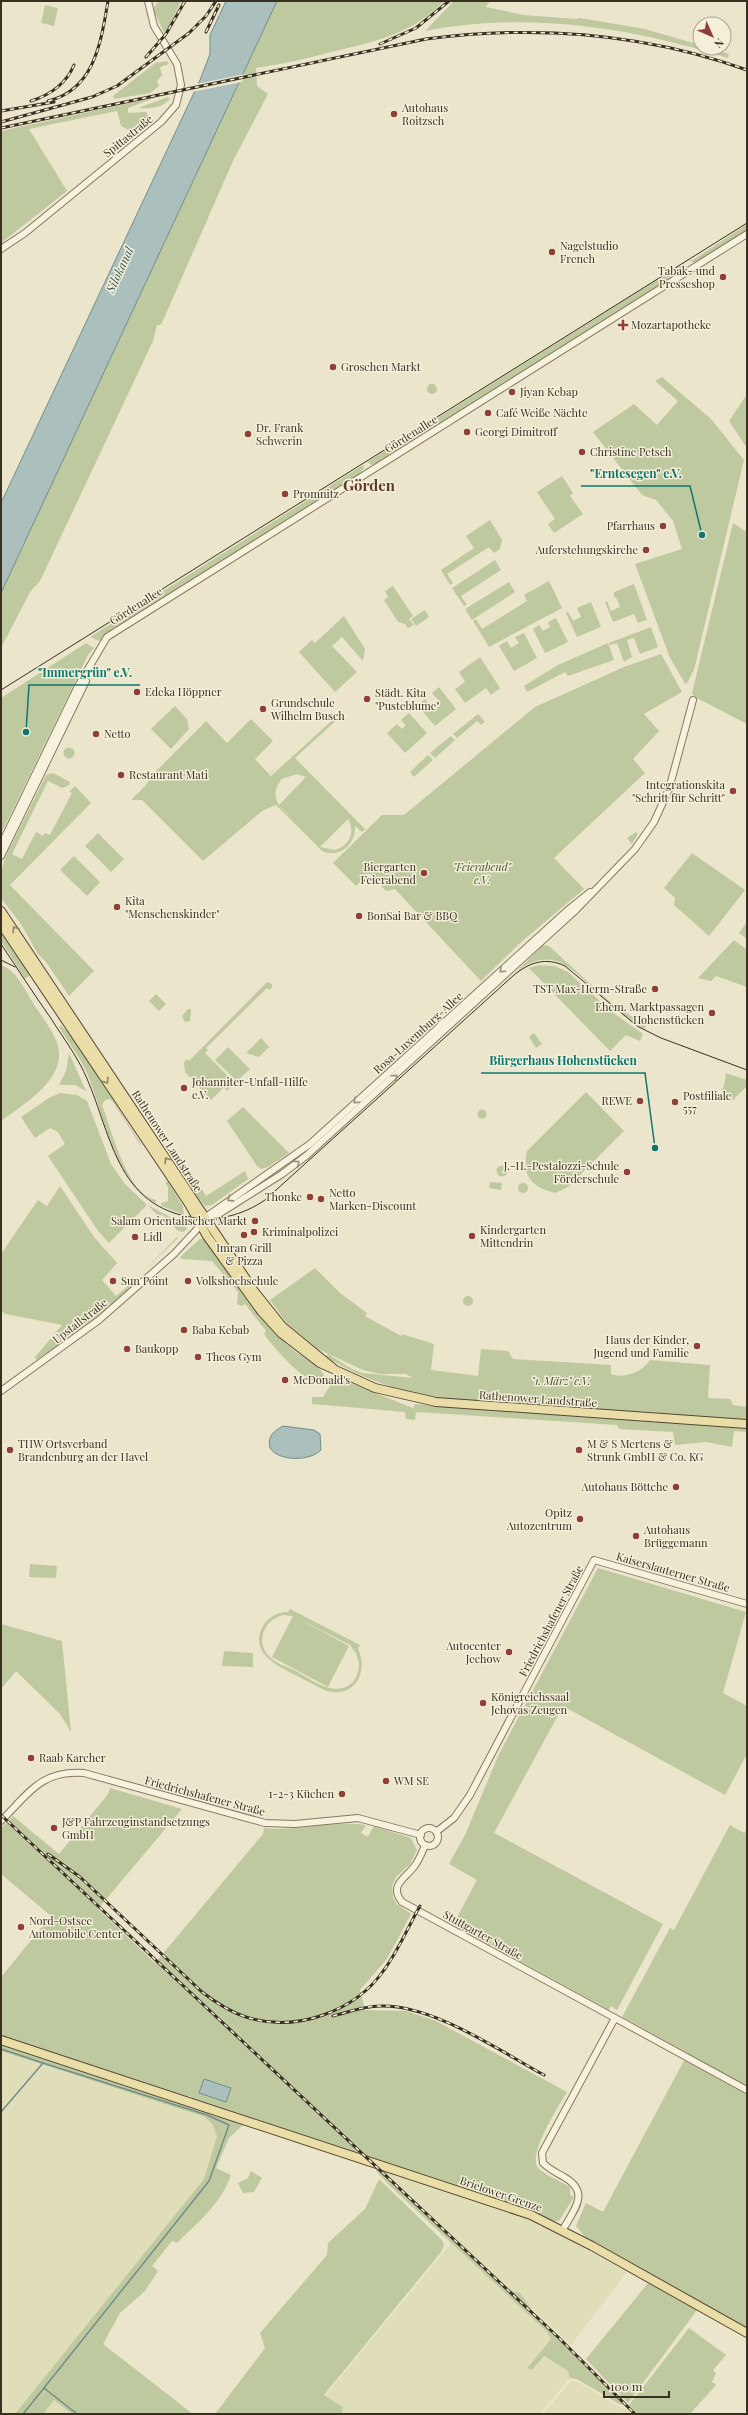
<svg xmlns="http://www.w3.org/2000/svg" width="748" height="2415" viewBox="0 0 748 2415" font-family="'Playfair Display',serif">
<rect width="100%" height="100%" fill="#ebe5cb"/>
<g fill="#e0deb9">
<polygon points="1,2051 205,2117 213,2125 217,2136 204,2179 15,2414 1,2414"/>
<polygon points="389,2173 530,2219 627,2272 571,2345 530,2307 520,2293 510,2290 386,2174"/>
<polygon points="451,2243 547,2332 551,2339 527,2368 532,2370 543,2356 568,2371 570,2378 540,2414 342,2414 343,2407 325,2396"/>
<polygon points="571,2381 578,2382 623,2409 627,2408 632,2414 543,2414"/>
<polygon points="54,2400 72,2414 43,2414"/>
</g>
<g fill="#bfc99f" fill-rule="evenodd">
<polygon points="159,1 181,1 165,35 154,11 154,7"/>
<path d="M277,1h167c-31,33 -71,41 -113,51 -25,7 -49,12 -75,16l1,18 11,8 -35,67 -71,162 -2,2h-3l-4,16 -113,240 -10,11 -29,56v-55l2,-7z"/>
<path d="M454,1h36l-4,6 38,8 52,4 4,-1 65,11 55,16v3h10l19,6 -1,4c-97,-31 -203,-47 -303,-27z"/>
<polygon points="45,5 58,8 54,26 41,23"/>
<polygon points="167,61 169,64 160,67 162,75 157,81 159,86 150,93 115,99 113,96 155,63"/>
<polygon points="157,97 128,108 128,113 146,112 152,121 137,134 121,126 117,111 29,129 67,191 1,243 1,131"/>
<path d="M168,97l2,2c-8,9 -20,10 -32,9z"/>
<polygon points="747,224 747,231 695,263 689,260 693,260"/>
<polygon points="684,263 686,268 682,271 377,463 372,465 367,462"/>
<polygon points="662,377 711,419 744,460 694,670 686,685 670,658 635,564 682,549 673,521 656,500 642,495 593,432 634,404 657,425 678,401 655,381"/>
<circle cx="432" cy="389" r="5"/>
<polygon points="747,394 747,448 729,421"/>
<polygon points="363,465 364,468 358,476 112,629 99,641 90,637"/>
<polygon points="562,476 573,493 570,496 583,514 554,533 548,524 555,519 537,492"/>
<polygon points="490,520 502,540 500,549 494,553 489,547 447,574 453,583 450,585 441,570 474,548 466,536"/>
<polygon points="733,523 747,532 747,724 695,697 692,693"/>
<polygon points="495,560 501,570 461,596 467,605 464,606 452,588"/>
<polygon points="549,581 562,608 489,647 473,621 476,619 482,629 527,601 524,595"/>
<polygon points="509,582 515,592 472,620 465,609"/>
<polygon points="634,584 647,620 638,623 634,614 613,622 605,602 607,601 611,611 620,607 616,597 614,598 614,592"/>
<polygon points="393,586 413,616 409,619 414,625 408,628 405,624 398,622 384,600 388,597 385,591"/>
<polygon points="591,602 601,627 577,637 566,613 568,612 573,621 581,617 577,608"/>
<polygon points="425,610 429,617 416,626 411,619"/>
<polygon points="344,616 365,649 363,661 342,637 332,646 357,672 335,692 299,652 312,640 315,643"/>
<polygon points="556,618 568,642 545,653 533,629 539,625 543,631 550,627 548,622"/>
<polygon points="651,627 658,647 640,654 634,638 627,640 632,657 624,662 617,643 610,645 609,643"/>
<polygon points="524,633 537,658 514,671 499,646 507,641 511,648 519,643 515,637"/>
<polygon points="86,643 94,648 88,655 1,834 1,698"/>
<polygon points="608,643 614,660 568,676 565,672 527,692 524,686 558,665"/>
<polygon points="661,654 682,692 644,714 659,731 633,759 645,773 554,858 584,889 520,943 481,981 395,889 386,891 369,873 356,886 333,863 382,815 404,815 535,707 624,667"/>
<polygon points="480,657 500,688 491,695 486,688 465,703 455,689 465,682 459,672"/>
<polygon points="439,687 456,709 435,726 417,705 425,699 431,707 439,701 432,693"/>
<polygon points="175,706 187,719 189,729 171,749 151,729"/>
<polygon points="409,713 427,733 405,753 387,733 397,724 402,729 406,725 401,720"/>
<polygon points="478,714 485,722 481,725 477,721 457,738 453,734"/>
<path d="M338,715l3,1 -46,42 70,71 -3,3 -7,-6c1,18 -15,33 -33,25l-46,-46 -14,6 -59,50 -61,-61h-11l14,-14 7,-11 54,-54 21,22 24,-24 22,22 -18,18 14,15 8,-6 -8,7 2,1zM297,774l9,3 -27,28 15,16c-13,-13 -27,-24 -12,-42zM348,819c8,13 1,27 -13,31l-15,-3z"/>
<polygon points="451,736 455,740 435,758 430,753"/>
<circle cx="69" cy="753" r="5.5"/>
<polygon points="428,755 433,760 414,777 410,772"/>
<polygon points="53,773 70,782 69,785 62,788 48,781 12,854 22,859 36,832 43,836 45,833 50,835 72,793 69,792 75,786 91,803 10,885 94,971 69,996 46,962 38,954 21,924 1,898 1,874 5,858 46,775"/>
<polygon points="636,832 638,834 632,844 627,838"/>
<polygon points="98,833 124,859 111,872 85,846"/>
<polygon points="692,853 745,890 709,936 674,905 675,898 664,888"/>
<polygon points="74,856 100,882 87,896 60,870"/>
<polygon points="747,922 747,939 739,933"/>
<polygon points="1,931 32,974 25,979 1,941"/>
<polygon points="734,940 747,950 747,987 716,976 711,981 698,978"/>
<path d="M543,945l6,1 61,56 36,24 -2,3c-17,-10 -31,-23 -46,-36 -28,-26 -47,-49 -83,-20z"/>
<path d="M1,965c16,6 24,25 32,38 8,13 19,26 24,40 12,35 -32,60 -56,78z"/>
<polygon points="539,965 555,966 568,972 612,1012 643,1034 640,1041 626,1035 610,1051 529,968"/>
<polygon points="267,982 272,984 272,987 270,990 267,988 206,1048 208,1050 205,1053 235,1083 227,1091 224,1087 211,1100 185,1072 184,1062 187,1059 189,1061"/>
<polygon points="156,994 166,1004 159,1011 149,1001"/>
<polygon points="188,1009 191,1009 190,1021 185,1022 182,1016"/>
<path d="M61,1025l15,17 65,102v2l-28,-44 -3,-3 -5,1 -3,5c9,23 25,90 54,95v3c-42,-21 -52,-90 -69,-130 -7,-16 -19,-31 -28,-46z"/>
<polygon points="534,1033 542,1044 536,1048 529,1037"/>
<polygon points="261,1038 269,1047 259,1057 246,1053"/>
<polygon points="228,1047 250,1069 237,1081 215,1060"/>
<polygon points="69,1053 86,1091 75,1085 59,1085 66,1071"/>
<polygon points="726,1073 747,1080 747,1086 732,1101 721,1090 724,1086"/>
<path d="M586,1092l38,39 -56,56 -13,6c-24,-6 -33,-17 -28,-42z"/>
<polygon points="60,1093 77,1095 87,1101 111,1164 125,1184 147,1205 109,1243 98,1231 48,1156 65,1144 58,1132 50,1128 35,1138 21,1117 49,1098"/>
<polygon points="243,1107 289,1153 268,1167 261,1169 257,1166 227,1121"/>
<circle cx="482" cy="1114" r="4.5"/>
<path d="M182,1164l5,2 19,30 39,-25 3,8 -36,26 -6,1c-7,-4 -25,-34 -24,-42z"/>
<circle cx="502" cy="1171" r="5.5"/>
<polygon points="165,1182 168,1182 183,1206 184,1215 162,1206 161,1203 168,1201 168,1187"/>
<polygon points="490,1182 502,1183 501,1190 489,1188"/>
<circle cx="523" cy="1188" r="5"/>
<polygon points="60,1186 94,1237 117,1263 102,1280 116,1296 133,1282 133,1286 80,1332 76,1330 74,1332 76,1335 36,1360 35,1357 62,1325 6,1314 1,1311 1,1254 38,1200 47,1206"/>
<polygon points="148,1205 170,1217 184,1222 187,1229 183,1232 178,1231 162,1214 159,1217"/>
<polygon points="177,1237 178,1238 144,1271"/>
<path d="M200,1239h4c28,38 53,79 88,110 8,7 31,17 32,28l-3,7c-16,0 -48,-37 -57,-50l2,-3 -21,-27 -3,2 -5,-2 1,-12 -26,-31 -30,-2 -2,-2z"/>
<path d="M315,1268l25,25 27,20 -2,3 36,20 1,-2 32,10 -3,26 47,6 3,-27 27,2 5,8 98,6v9c14,5 31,-2 39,-14l60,5 -2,33 22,1 3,6 14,2v15l-227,-18c-14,-6 -24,-2 -39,-2 -7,0 -15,-1 -22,-2 -48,-4 -91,-18 -133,-43l2,-3 24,15 11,4 50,5 -7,-4h-26l-17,-4 -45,-21 -32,-27 -16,-22z"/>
<circle cx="468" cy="1301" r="5"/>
<polygon points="340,1379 413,1408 415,1404 437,1406 747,1427 747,1432 734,1431 732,1447 706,1442 675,1445 673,1432 619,1429 617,1425 416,1412 415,1420 406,1419 405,1412 312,1404 312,1397 323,1397 333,1381"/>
<polygon points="30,1564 57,1566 56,1578 29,1577"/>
<polygon points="598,1568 746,1612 723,1693 747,1706 747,1754 725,1795 563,1706 494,1833 663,1924 617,2010 611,2006 609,2010 453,1925 477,1880 449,1864 465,1835 499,1754"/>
<path d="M290,1609l70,36 -2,4c10,20 -1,47 -27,43 -10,-2 -19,-9 -28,-13 -20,-11 -56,-24 -40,-53 5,-9 15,-14 25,-14zM283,1615l10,1 -21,41 56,30 21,-41 -55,-30 56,29 6,8 3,10c0,8 -2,15 -7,20 -18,15 -40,-3 -56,-12 -9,-4 -21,-8 -27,-15 -14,-15 -5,-36 14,-41z"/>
<polygon points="1,1624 62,1641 71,1732 60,1714 16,1671 1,1689"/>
<polygon points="224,1651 253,1653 253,1667 222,1666"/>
<path d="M110,1788l72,21 -84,100 57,54 108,-129 1,-6c34,4 67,-8 102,-3l-5,8 7,4 6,-11 37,12 6,12 -7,14 -14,13 -4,9 1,12 4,6 14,10 -24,45 -27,31 5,20 41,1 30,10 131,71c-8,14 -40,62 -29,76 8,8 23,13 32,19v8l4,2 -15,24h-5l-358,-119 -6,-6 -8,2 -181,-60v-61l50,-61 -50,-42v-46l12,-12 46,38 49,-60z"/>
<polygon points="730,1825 744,1833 747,1829 747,2330 585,2237 576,2226 586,2203 603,2212 688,2053 622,2017 670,1928 674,1930"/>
<path d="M1,2043l244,80 -16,15 -13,30 15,7c-10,29 -33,47 -54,68l-5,-2 -20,25 6,5 -13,20 -25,22 -17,31 90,70h-121l-18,-14 -11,14h-28l189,-235 13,-43 -4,-11 -8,-8 -204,-66z"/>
<polygon points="376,2168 505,2289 520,2293 530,2307 532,2314 625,2405 619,2404 577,2379 570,2378 568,2371 544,2356 532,2370 527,2368 551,2339 547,2332 390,2186 376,2171"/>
<polygon points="380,2168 531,2217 628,2270 530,2219 389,2173 386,2174"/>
<polygon points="251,2171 262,2178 254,2192 243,2193 238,2183 248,2178"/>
<polygon points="379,2179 442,2240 444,2245 441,2252 324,2395 343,2407 342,2414 215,2414 265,2348 260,2333 327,2255 328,2243 365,2209"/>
<polygon points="649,2282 697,2310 628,2403 586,2359"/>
<polygon points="689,2328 726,2355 713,2370 716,2373 712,2382 716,2385 690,2414 638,2414 629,2405"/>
</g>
<g fill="#abc0bc" stroke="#718e8a">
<polygon points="226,1 277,1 1,593 1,503 200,80 210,54 210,35"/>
<path d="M283,1426l31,4 6,4 1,16c-10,11 -42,12 -51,-2 -3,-12 4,-17 13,-22z"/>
<polygon points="204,2079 231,2088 226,2102 199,2093"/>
</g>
<polygon fill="#ebe5cb" points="245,74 242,82 192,92 196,84"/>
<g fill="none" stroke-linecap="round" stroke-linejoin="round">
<g stroke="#718e8a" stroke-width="1.5">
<polyline points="1,2049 43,2063"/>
<polyline points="1,2112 43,2063 207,2115 229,2125 209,2181 44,2388"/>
<polyline points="23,2414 44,2388 77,2414"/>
</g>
<g stroke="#867960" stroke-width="8">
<g id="minor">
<polyline points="1,249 25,233 161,122 176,105 181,85 177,64 154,26 148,1"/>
<polyline points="1,845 78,686 107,637 747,234"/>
<polyline points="1,856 86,681"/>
<polyline points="203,1219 310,1144 569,909 590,892"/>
<polyline points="1,1391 99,1320 174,1254 200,1226 282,1174 306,1156 576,910 635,849 654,822 669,789 693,700"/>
<path d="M1,1821c28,-28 40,-51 83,-48l181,50 30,1 63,-6 63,17"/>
<circle cx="429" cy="1837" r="9"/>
<polyline points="436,1832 454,1818 470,1795 594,1560 747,1604"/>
<path d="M425,1845c-3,8 -6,16 -12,23 -9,11 -24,18 -11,34l213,116 -73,135 1,10c6,6 14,10 21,14 27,15 10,33 -2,54"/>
<polyline points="615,2018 747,2090"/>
</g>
</g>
<g stroke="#554734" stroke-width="10">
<g id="major">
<polyline points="1,911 254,1291 282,1326 333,1368"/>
<polyline points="1,924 189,1204 207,1236 261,1311 281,1333 320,1363 375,1388 436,1402 747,1424"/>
<polyline points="1,2040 531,2215 592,2246 747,2333"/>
</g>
</g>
<use href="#minor" stroke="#f6f2dd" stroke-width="6"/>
<use href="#major" stroke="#eadda7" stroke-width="8"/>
<g stroke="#393022" stroke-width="1">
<polyline points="1,690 747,223"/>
<path d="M1,944c16,24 32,49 49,73 10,16 22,32 31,49 30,58 30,137 109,151 27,5 53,-2 75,-17l249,-225c16,-13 32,-18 51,-9l72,60 24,12 86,32"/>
<polyline points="1,960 15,967"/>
</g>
<g stroke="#393022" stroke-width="3">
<g id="rail">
<polyline points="206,32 219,5"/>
<polyline points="380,44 416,28 449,1"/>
<polyline points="146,57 166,34 185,1"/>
<path d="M31,101c19,-6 35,-17 43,-36"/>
<path d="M48,101c47,-11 53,-60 60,-100"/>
<polyline points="1,111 54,102"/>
<polyline points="1,122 92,97 117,86 189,33 206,16 216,1"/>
<path d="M1,128l425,-89c108,-14 218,-6 321,31"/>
<polyline points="1,1815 558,2337 635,2414"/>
<path d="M48,1854l32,23 122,115c13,10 28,20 44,25 49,16 109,-5 138,-47 14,-19 24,-43 36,-64"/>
<path d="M333,2016c16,-4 31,-10 47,-10 52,-2 118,44 164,69"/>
</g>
</g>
<use href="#rail" stroke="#f3efd9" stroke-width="1.5" stroke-dasharray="4.5" stroke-linecap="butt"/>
</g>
<defs><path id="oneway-chevron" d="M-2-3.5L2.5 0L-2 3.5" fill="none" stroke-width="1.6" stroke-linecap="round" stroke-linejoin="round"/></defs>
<g stroke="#928664">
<use href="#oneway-chevron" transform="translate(15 929) rotate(-123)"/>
<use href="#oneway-chevron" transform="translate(106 1081) rotate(57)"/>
<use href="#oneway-chevron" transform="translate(167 1160) rotate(-123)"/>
</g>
<g stroke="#989180">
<use href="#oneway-chevron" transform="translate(502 970) rotate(137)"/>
<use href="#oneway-chevron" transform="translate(395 1077) rotate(-42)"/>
<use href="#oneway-chevron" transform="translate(356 1101) rotate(138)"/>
<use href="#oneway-chevron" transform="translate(297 1163) rotate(-37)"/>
<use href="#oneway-chevron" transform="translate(230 1199) rotate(147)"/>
</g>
<g fill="#903f36" stroke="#f3efd9" stroke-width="1.5">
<circle cx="394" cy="114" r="4"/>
<circle cx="552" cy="252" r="4"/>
<circle cx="723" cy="277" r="4"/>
<path d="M621 319h4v4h4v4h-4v4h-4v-4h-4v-4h4z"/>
<circle cx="333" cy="367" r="4"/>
<circle cx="512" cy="392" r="4"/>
<circle cx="488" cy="413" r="4"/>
<circle cx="467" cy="432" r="4"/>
<circle cx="248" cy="434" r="4"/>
<circle cx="582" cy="452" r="4"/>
<circle cx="285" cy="494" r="4"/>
<circle cx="663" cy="526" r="4"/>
<circle cx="646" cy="550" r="4"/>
<circle cx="137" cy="692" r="4"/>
<circle cx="367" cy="699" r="4"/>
<circle cx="263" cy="709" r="4"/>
<circle cx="96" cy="734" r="4"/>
<circle cx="121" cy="775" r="4"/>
<circle cx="733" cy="791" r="4"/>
<circle cx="424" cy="873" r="4"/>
<circle cx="117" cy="907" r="4"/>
<circle cx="359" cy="916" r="4"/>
<circle cx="655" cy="989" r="4"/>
<circle cx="712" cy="1013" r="4"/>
<circle cx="184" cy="1088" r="4"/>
<circle cx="640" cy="1101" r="4"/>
<circle cx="675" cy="1102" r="4"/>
<circle cx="627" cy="1172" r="4"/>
<circle cx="310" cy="1197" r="4"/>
<circle cx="321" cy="1199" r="4"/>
<circle cx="255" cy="1221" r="4"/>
<circle cx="254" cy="1232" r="4"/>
<circle cx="244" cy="1235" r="4"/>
<circle cx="472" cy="1236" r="4"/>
<circle cx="135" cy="1237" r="4"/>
<circle cx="113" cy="1281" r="4"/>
<circle cx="188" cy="1281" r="4"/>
<circle cx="184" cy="1330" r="4"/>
<circle cx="697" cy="1346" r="4"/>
<circle cx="127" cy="1349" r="4"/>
<circle cx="198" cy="1357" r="4"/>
<circle cx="285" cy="1380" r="4"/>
<circle cx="10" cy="1450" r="4"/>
<circle cx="579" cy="1450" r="4"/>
<circle cx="676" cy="1487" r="4"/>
<circle cx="580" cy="1519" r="4"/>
<circle cx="636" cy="1536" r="4"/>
<circle cx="509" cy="1652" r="4"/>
<circle cx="483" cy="1703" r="4"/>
<circle cx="31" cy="1758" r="4"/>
<circle cx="386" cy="1781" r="4"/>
<circle cx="342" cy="1794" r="4"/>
<circle cx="54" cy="1828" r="4"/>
<circle cx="21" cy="1927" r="4"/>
</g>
<g text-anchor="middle" stroke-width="3" stroke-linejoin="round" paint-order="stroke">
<g font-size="11" fill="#393022" stroke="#f3efd9" text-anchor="start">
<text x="402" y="112">Autohaus<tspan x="402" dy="13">Roitzsch</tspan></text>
<text x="560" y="250">Nagelstudio<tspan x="560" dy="13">French</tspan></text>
<text x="715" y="275" text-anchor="end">Tabak- und<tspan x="715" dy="13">Presseshop</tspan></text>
<text x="631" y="329">Mozartapotheke</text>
<text x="341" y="371">Groschen Markt</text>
<text x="520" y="396">Jiyan Kebap</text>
<text x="496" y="417">Café Weiße Nächte</text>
<text x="256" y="432">Dr. Frank<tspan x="256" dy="13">Schwerin</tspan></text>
<text x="475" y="436">Georgi Dimitroff</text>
<text x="590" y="456">Christine Petsch</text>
<text x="293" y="498">Promnitz</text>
<text x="655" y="530" text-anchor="end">Pfarrhaus</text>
<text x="638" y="554" text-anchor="end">Auferstehungskirche</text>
<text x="145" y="696">Edeka Höppner</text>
<text x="375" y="697">Städt. Kita<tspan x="375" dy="13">"Pusteblume"</tspan></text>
<text x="271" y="707">Grundschule<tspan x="271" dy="13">Wilhelm Busch</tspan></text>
<text x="104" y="738">Netto</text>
<text x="129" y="779">Restaurant Mati</text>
<text x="725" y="789" text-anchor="end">Integrationskita<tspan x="725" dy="13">"Schritt für Schritt"</tspan></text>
<text x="416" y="871" text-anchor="end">Biergarten<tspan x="416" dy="13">Feierabend</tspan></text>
<text x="125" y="905">Kita<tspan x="125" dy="13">"Menschenskinder"</tspan></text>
<text x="367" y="920">BonSai Bar &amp; BBQ</text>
<text x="647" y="993" text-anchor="end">TST Max-Herm-Straße</text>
<text x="704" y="1011" text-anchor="end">Ehem. Marktpassagen<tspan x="704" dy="13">Hohenstücken</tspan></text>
<text x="192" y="1086">Johanniter-Unfall-Hilfe<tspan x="192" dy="13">e.V.</tspan></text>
<text x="683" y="1100">Postfiliale<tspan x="683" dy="13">557</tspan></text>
<text x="632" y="1105" text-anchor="end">REWE</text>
<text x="619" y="1170" text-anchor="end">J.-H.-Pestalozzi-Schule<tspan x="619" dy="13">Förderschule</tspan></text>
<text x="329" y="1197">Netto<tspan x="329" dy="13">Marken-Discount</tspan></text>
<text x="302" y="1201" text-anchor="end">Thonke</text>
<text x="247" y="1225" text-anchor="end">Salam Orientalischer Markt</text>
<text x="480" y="1234">Kindergarten<tspan x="480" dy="13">Mittendrin</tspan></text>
<text x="262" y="1236">Kriminalpolizei</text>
<text x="143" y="1241">Lidl</text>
<text x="244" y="1252" text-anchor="middle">Imran Grill<tspan x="244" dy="13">&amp; Pizza</tspan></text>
<text x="121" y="1285">Sun Point</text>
<text x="196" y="1285">Volkshochschule</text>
<text x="192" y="1334">Baba Kebab</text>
<text x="689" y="1344" text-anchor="end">Haus der Kinder,<tspan x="689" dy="13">Jugend und Familie</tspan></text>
<text x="135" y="1353">Baukopp</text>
<text x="206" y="1361">Theos Gym</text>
<text x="293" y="1384">McDonald's</text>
<text x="18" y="1448">THW Ortsverband<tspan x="18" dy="13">Brandenburg an der Havel</tspan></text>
<text x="587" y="1448">M &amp; S Mertens &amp;<tspan x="587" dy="13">Strunk GmbH &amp; Co. KG</tspan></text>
<text x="668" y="1491" text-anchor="end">Autohaus Böttche</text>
<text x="572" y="1517" text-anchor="end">Opitz<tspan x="572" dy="13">Autozentrum</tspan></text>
<text x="644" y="1534">Autohaus<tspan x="644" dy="13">Brüggemann</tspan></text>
<text x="501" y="1650" text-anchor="end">Autocenter<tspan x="501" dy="13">Jechow</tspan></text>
<text x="491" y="1701">Königreichssaal<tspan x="491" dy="13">Jehovas Zeugen</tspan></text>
<text x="39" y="1762">Raab Karcher</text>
<text x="394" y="1785">WM SE</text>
<text x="334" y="1798" text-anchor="end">1-2-3 Küchen</text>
<text x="62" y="1826">J&amp;P Fahrzeuginstandsetzungs<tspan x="62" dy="13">GmbH</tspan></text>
<text x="29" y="1925">Nord-Ostsee<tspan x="29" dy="13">Automobile Center</tspan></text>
</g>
<g font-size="11" fill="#393022" stroke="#f3efd9">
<text transform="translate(128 136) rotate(-39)" y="4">Spittastraße</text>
<text transform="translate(411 434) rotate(-32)" y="4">Gördenallee</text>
<text transform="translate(136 606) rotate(-32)" y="4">Gördenallee</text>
<text transform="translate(418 1033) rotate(-42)" y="4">Rosa-Luxemburg-Allee</text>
<text transform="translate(167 1141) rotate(57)" y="4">Rathenower Landstraße</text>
<text transform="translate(80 1321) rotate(-38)" y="4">Upstallstraße</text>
<text transform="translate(538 1399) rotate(4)" y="4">Rathenower Landstraße</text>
<text transform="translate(673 1572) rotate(16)" y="4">Kaiserslauterner Straße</text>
<text transform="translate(551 1621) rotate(-62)" y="4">Friedrichshafener Straße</text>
<text transform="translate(205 1796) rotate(15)" y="4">Friedrichshafener Straße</text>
<text transform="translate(483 1935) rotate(29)" y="4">Stuttgarter Straße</text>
<text transform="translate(501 2194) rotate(19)" y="4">Brielower Grenze</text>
</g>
<g font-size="11" font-style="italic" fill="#44532b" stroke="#f3efd9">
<text x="482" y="871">"Feierabend"<tspan x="482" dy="13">e.V.</tspan></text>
<text x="561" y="1385">"1. März" e.V.</text>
</g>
<g font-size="12" font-style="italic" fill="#335557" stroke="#f3efd9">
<text transform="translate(120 270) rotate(-65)" y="4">Silokanal</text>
</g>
<g font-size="15" font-weight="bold" fill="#613925" stroke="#f3efd9">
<text x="369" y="491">Görden</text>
</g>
</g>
<path fill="none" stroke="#0f766e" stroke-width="1.5" d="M702 535L690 486H581M26 732L29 685H140M655 1148L645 1073H481"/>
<g fill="#0f766e" stroke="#f3efd9" stroke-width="1.5">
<circle cx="702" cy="535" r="4"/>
<circle cx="26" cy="732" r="4"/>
<circle cx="655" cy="1148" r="4"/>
</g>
<g font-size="12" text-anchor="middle" font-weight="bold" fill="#0f766e" stroke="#f3efd9" stroke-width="3" stroke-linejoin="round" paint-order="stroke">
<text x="636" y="478">"Erntesegen" e.V.</text>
<text x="85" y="677">"Immergrün" e.V.</text>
<text x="563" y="1065">Bürgerhaus Hohenstücken</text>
</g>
<rect width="748" height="2415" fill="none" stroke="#393022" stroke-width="4"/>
<g transform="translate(712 36) rotate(135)"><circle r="19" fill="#f3efd9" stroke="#a9a390"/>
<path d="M0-3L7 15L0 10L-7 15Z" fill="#903f36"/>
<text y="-6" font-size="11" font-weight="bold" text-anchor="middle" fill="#393022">N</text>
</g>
<path d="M604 2391v6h65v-6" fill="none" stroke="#393022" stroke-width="2"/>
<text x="610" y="2391" font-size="12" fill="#393022" stroke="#f3efd9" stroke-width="3" paint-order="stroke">100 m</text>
</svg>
